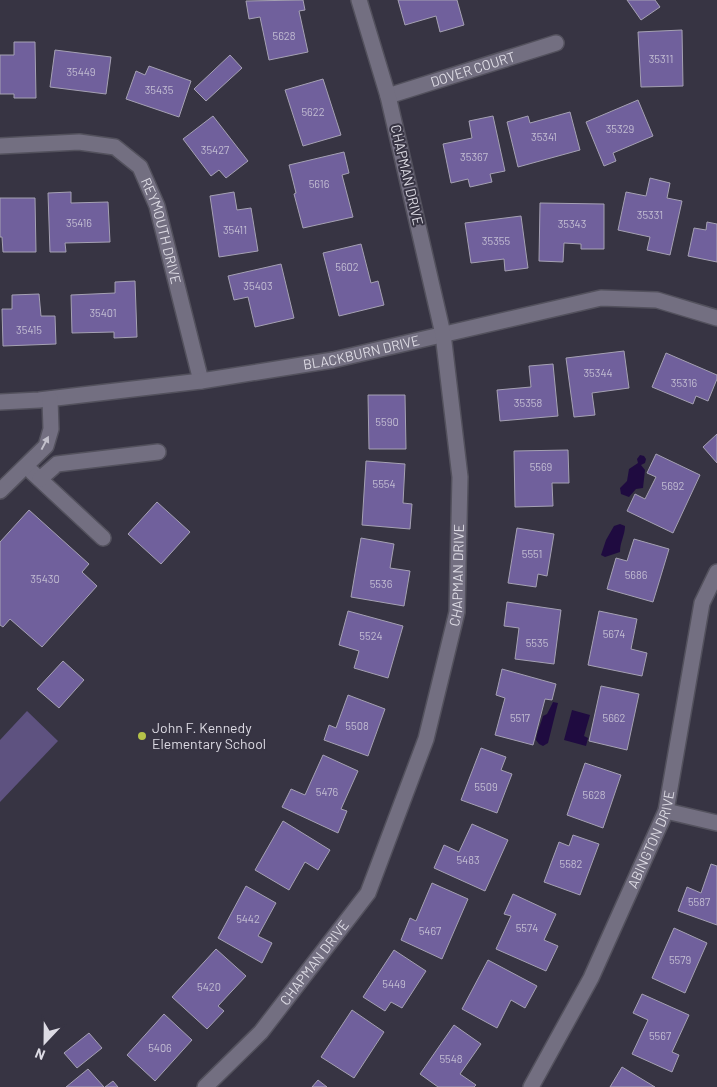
<svg xmlns="http://www.w3.org/2000/svg" width="717" height="1087" viewBox="0 0 717 1087" font-family="Barlow,sans-serif">
<rect width="100%" height="100%" fill="#373443"/>
<polygon fill="#5e5280" points="27,711 58,741 0,802 0,740"/>
<g fill="#1f0b40">
<polygon points="640,455 644,456 646,459 645,463 641,465 645,470 643,488 636,489 629,497 621,494 620,488 627,481 629,469 638,463 637,459"/>
<path d="M620,524l5,2c0,9 -5,16 -5,26l-15,5 -4,-2 5,-15 8,-14z"/>
<path d="M553,702l5,1 -10,40 -5,3 -4,-2 -3,-4c1,-9 5,-16 7,-24l4,-2z"/>
<polygon points="572,710 590,715 584,736 588,738 586,746 564,740"/>
</g>
<g fill="#70609c" stroke="#a5a1b3">
<polygon points="303,0 305,10 299,11 308,52 269,60 260,17 249,19 246,1"/>
<polygon points="398,0 457,0 464,25 440,32 436,16 405,25"/>
<polygon points="627,0 655,0 660,7 641,20"/>
<polygon points="682,30 683,86 641,87 638,32"/>
<polygon points="14,42 35,42 36,98 14,98 14,94 0,94 0,55 14,55"/>
<polygon points="55,50 111,57 106,94 50,87"/>
<polygon points="230,55 242,68 206,101 194,89"/>
<polygon points="149,66 191,81 179,117 126,99 136,71 145,75"/>
<polygon points="323,79 341,135 303,146 285,90"/>
<polygon points="638,100 653,136 613,153 616,161 604,166 586,122"/>
<polygon points="570,112 580,150 518,167 507,122 528,116 530,123"/>
<polygon points="213,116 248,161 226,178 219,170 211,176 183,139"/>
<polygon points="493,116 505,171 490,174 492,182 470,187 468,179 451,183 443,144 472,138 469,121"/>
<polygon points="344,152 349,173 342,175 353,217 303,228 294,194 296,193 289,165"/>
<polygon points="650,178 670,183 667,198 682,201 670,255 647,250 650,237 618,230 626,192 646,196"/>
<polygon points="71,192 71,203 108,202 110,242 65,243 66,252 50,252 48,193"/>
<polygon points="234,192 237,210 251,208 258,251 219,257 210,196"/>
<polygon points="0,198 35,198 36,252 3,252 2,237 0,237"/>
<polygon points="540,203 604,204 604,249 581,249 581,244 564,243 563,262 539,261"/>
<polygon points="521,216 528,268 505,271 504,259 471,263 465,223"/>
<polygon points="707,222 717,224 717,262 688,256 694,228 706,230"/>
<polygon points="361,244 371,283 378,281 384,305 339,316 323,253"/>
<polygon points="281,264 294,318 255,327 248,297 234,300 228,276"/>
<polygon points="135,281 137,337 114,338 114,332 72,333 71,295 115,293 115,282"/>
<polygon points="39,294 41,316 55,316 56,344 3,346 2,309 12,309 12,295"/>
<polygon points="624,351 629,388 592,393 595,415 574,417 566,358"/>
<polygon points="666,353 717,375 717,379 708,401 696,396 693,404 652,387"/>
<polygon points="553,364 558,416 500,421 497,390 531,387 529,366"/>
<polygon points="368,395 405,395 406,449 369,449"/>
<polygon points="717,434 717,463 703,447"/>
<polygon points="568,450 569,483 552,483 553,506 515,507 514,451"/>
<polygon points="656,454 700,475 673,533 627,511 635,494 645,499 656,477 647,473"/>
<polygon points="366,461 405,464 403,503 412,504 410,529 362,525"/>
<polygon points="157,502 190,532 161,564 128,534"/>
<polygon points="29,510 89,564 82,572 97,586 42,647 10,619 3,627 0,625 0,542"/>
<polygon points="517,528 554,534 547,576 538,574 536,587 508,583"/>
<polygon points="361,538 394,544 390,568 410,571 404,606 351,597"/>
<polygon points="634,539 669,549 653,602 607,589 616,558 627,561"/>
<polygon points="507,602 561,610 554,664 515,659 519,628 504,626"/>
<polygon points="348,611 403,626 388,678 354,668 359,651 339,645"/>
<polygon points="599,611 637,619 631,649 647,653 642,676 588,665"/>
<polygon points="63,661 84,680 59,708 37,689"/>
<polygon points="502,669 556,684 552,700 545,699 533,745 495,735 505,698 496,695"/>
<polygon points="601,686 639,694 627,750 589,741"/>
<polygon points="348,695 385,709 368,756 324,740 329,725 336,728"/>
<polygon points="481,748 506,757 501,770 512,774 497,813 461,800"/>
<polygon points="323,755 358,771 341,809 347,811 338,833 282,807 291,789 305,795"/>
<polygon points="585,763 621,775 603,828 567,815"/>
<polygon points="283,821 330,850 318,870 305,862 289,890 255,870"/>
<polygon points="472,824 508,840 485,891 434,868 444,845 459,852"/>
<polygon points="573,835 599,844 580,895 544,882 559,842 569,846"/>
<polygon points="711,864 717,866 717,925 678,911 687,887 701,893"/>
<polygon points="432,883 468,899 442,959 401,940 410,918 416,921"/>
<polygon points="246,886 276,903 258,936 272,943 262,963 218,938"/>
<polygon points="513,894 556,914 544,940 558,946 546,971 496,949 511,916 504,914"/>
<polygon points="674,928 707,943 685,993 652,978"/>
<polygon points="216,949 246,976 218,1006 224,1011 207,1029 172,997"/>
<polygon points="394,950 426,971 402,1008 391,1002 385,1011 363,997"/>
<polygon points="488,960 537,986 525,1008 511,1000 497,1028 462,1009"/>
<polygon points="642,994 689,1015 672,1052 679,1055 672,1072 632,1054 648,1020 633,1013"/>
<polygon points="352,1010 384,1032 354,1078 321,1057"/>
<polygon points="164,1014 192,1040 155,1081 127,1055"/>
<polygon points="454,1025 481,1044 460,1074 476,1085 474,1087 438,1087 420,1074"/>
<polygon points="89,1033 102,1048 77,1068 64,1053"/>
<polygon points="622,1067 655,1087 610,1087"/>
<polygon points="88,1069 104,1087 66,1087"/>
<polygon points="318,1080 327,1087 312,1087"/>
<polygon points="113,1081 118,1087 105,1087"/>
</g>
<g fill="none" stroke-linecap="round" stroke-linejoin="round">
<g stroke="#53515d" stroke-width="18">
<g id="minor">
<path id="s1" d="M388,96l168,-53"/>
<path id="s2" d="M0,146l79,-4 36,5 25,20 17,39 44,175"/>
<path id="s3" d="M0,402l39,-2 162,-19 132,-21 268,-62 56,2 60,18"/>
<polyline points="32,472 103,538"/>
<polyline points="40,479 57,464 158,452"/>
<polyline points="0,491 46,446 51,429 50,399"/>
<polyline points="666,811 717,823"/>
<path id="s4" d="M205,1087l56,-55 107,-139 58,-154 31,-127 3,-135 -17,-143 -55,-238 -29,-96"/>
<path id="s5" d="M531,1087l60,-109 75,-167 36,-208 15,-31"/>
</g>
</g>
<use href="#minor" stroke="#736f81" stroke-width="15"/>
</g>
<defs><path id="oneway-solid" d="M-6-.8H1V-3.2L6.5 0L1 3.2V.8H-6Z" transform="scale(1.25)"/></defs>
<use fill="#c2c0cb" href="#oneway-solid" transform="translate(45 443) rotate(-62)"/>
<circle fill="#b5c249" stroke="#373443" stroke-width="2" cx="142" cy="736" r="5"/>
<g text-anchor="middle" stroke-width="4" stroke-linejoin="round" paint-order="stroke">
<g font-size="11" fill="#c2bcd2">
<text x="284" y="40">5628</text>
<text x="661" y="63">35311</text>
<text x="81" y="76">35449</text>
<text x="159" y="94">35435</text>
<text x="313" y="116">5622</text>
<text x="620" y="133">35329</text>
<text x="544" y="141">35341</text>
<text x="215" y="154">35427</text>
<text x="474" y="161">35367</text>
<text x="319" y="188">5616</text>
<text x="650" y="219">35331</text>
<text x="79" y="227">35416</text>
<text x="572" y="228">35343</text>
<text x="235" y="234">35411</text>
<text x="496" y="245">35355</text>
<text x="347" y="271">5602</text>
<text x="258" y="290">35403</text>
<text x="103" y="317">35401</text>
<text x="29" y="334">35415</text>
<text x="598" y="377">35344</text>
<text x="684" y="387">35316</text>
<text x="528" y="407">35358</text>
<text x="387" y="426">5590</text>
<text x="541" y="471">5569</text>
<text x="384" y="488">5554</text>
<text x="673" y="490">5692</text>
<text x="532" y="558">5551</text>
<text x="636" y="579">5686</text>
<text x="45" y="583">35430</text>
<text x="381" y="588">5536</text>
<text x="614" y="638">5674</text>
<text x="371" y="640">5524</text>
<text x="537" y="647">5535</text>
<text x="520" y="722">5517</text>
<text x="614" y="722">5662</text>
<text x="357" y="730">5508</text>
<text x="486" y="791">5509</text>
<text x="327" y="796">5476</text>
<text x="594" y="799">5628</text>
<text x="468" y="864">5483</text>
<text x="571" y="868">5582</text>
<text x="699" y="906">5587</text>
<text x="248" y="923">5442</text>
<text x="527" y="932">5574</text>
<text x="430" y="935">5467</text>
<text x="680" y="964">5579</text>
<text x="394" y="988">5449</text>
<text x="209" y="991">5420</text>
<text x="660" y="1040">5567</text>
<text x="160" y="1052">5406</text>
<text x="451" y="1063">5548</text>
</g>
<g font-size="14" fill="#dddbe4" stroke="#373443">
<text dy="5" stroke="none"><textPath href="#s1" startOffset="89">DOVER COURT</textPath></text>
<text transform="translate(407 175) rotate(77)" y="5">CHAPMAN DRIVE</text>
<text dy="5" stroke="none"><textPath href="#s2" startOffset="215">REYMOUTH DRIVE</textPath></text>
<text dy="5" stroke="none"><textPath href="#s3" startOffset="365">BLACKBURN DRIVE</textPath></text>
<text dy="5" stroke="none"><textPath href="#s4" startOffset="586">CHAPMAN DRIVE</textPath></text>
<text dy="5" stroke="none"><textPath href="#s5" startOffset="276">ABINGTON DRIVE</textPath></text>
<text dy="5" stroke="none"><textPath href="#s4" startOffset="166">CHAPMAN DRIVE</textPath></text>
</g>
<g font-size="14" fill="#dddbe4" stroke="#373443" text-anchor="start">
<text x="152" y="733">John F. Kennedy<tspan x="152" dy="16">Elementary School</tspan></text>
</g>
</g>
<g transform="translate(45 1042) rotate(202)" stroke="#373443" stroke-width="4" paint-order="stroke">
<path d="M0-4L9 19L0 12L-9 19Z" fill="#dddbe4"/>
<text y="-8" font-size="14" font-weight="bold" text-anchor="middle" fill="#dddbe4">N</text>
</g>
</svg>
